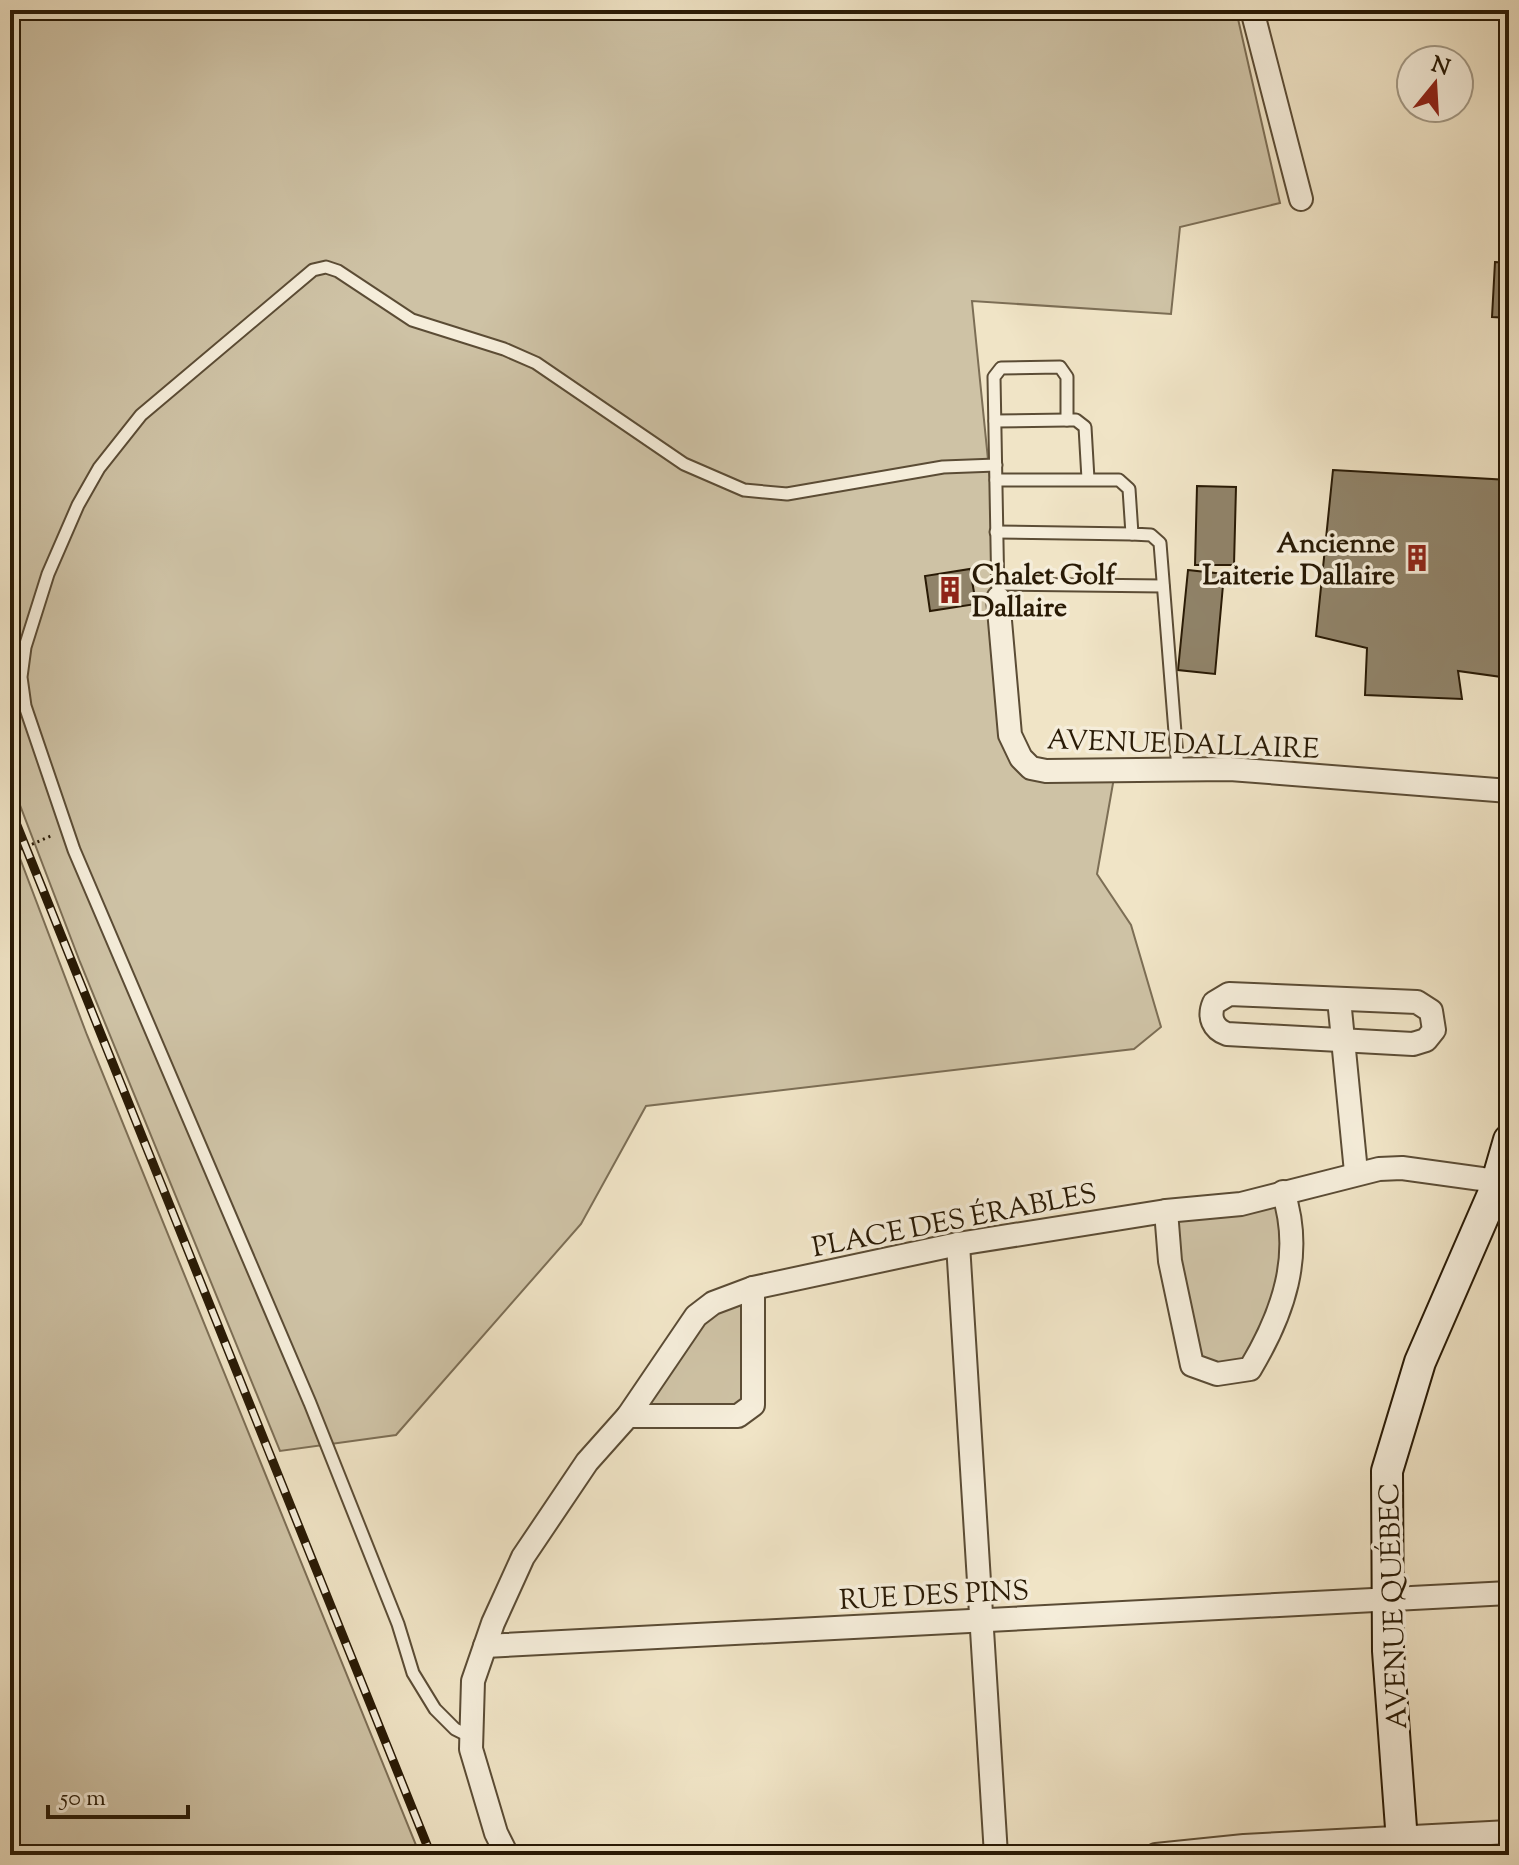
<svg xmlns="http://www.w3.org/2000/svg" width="1519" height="1865" viewBox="0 0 1519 1865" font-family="'Sorts Mill Goudy',serif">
<rect width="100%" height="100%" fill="#f0e4c6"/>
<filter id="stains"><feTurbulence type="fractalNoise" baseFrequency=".0025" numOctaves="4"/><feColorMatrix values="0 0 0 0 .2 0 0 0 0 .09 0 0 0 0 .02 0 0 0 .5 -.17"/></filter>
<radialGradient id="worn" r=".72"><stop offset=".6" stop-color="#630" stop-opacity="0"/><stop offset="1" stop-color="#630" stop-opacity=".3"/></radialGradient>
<g fill="#cec2a5" stroke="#7c6e55" stroke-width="2">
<polygon points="10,10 1236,10 1280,203 1180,227 1171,314 972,301 1014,717 1023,747 1039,759 1115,772 1097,874 1131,925 1161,1027 1134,1049 646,1106 581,1224 396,1435 280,1451 80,962 10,779"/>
<polygon points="10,832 87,1035 420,1855 10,1855"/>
<polygon points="1283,1192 1292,1269 1250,1369 1192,1365 1166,1211"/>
<polygon points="753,1288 753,1405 628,1416 696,1316"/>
</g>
<g fill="#908369" stroke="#291a05" stroke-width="2">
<polygon points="1495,262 1509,263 1509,318 1492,317"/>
<polygon points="1333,470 1509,480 1509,678 1458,671 1462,699 1365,695 1367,648 1316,636"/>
<polygon points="1197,486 1236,487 1234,565 1195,565"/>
<polygon points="970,569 976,604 930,611 925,576"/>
<polygon points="1188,570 1224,574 1215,674 1178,670"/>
</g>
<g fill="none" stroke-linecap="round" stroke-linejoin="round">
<g stroke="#5b4c35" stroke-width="15">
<g id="lane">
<polyline points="995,421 1067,420"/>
<polyline points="996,480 1119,480 1129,489 1132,534 1151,535 1160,543 1178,770"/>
<polyline points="996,532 1132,534"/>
<polyline points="997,584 1163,586"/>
<polyline points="998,598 994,377 1001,368 1060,367 1067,377 1067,420 1076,420 1085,427 1088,479"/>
<polyline points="471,1737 455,1729 435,1709 413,1673 398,1624 310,1403 74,850 25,706 21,677 25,647 48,574 78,505 99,468 141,415 313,270 326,267 338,271 412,320 504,349 536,363 684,464 744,490 787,494 943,467 996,465"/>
</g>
</g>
<g stroke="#5b4c35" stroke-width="26">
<g id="street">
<polyline points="1252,10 1301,199"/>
<polyline points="998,598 1010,735 1021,758 1031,768 1046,771 1230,769 1509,791"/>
<path d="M1229,994l188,8 14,9 3,19 -8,10 -13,4 -186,-10c-14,-5 -19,-17 -13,-31z"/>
<polyline points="1339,999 1356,1172"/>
<path d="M1166,1211l4,50 22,104 25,9 33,-5c33,-55 54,-114 33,-177"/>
<polyline points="958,1244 996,1855"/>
<polyline points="628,1416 738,1416 753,1405 753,1288"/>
<polyline points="485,1646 1509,1593"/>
<polyline points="507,1855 496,1833 471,1749 473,1681 493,1623 523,1557 587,1462 628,1416 696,1316 713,1303 753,1288 958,1244 1166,1211 1241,1204 1379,1169 1402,1168 1496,1181"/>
<polyline points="1156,1855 1244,1846 1509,1832"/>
</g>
</g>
<g stroke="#291a05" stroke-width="34">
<polyline id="secondary" points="1403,1855 1388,1651 1387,1471 1420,1362 1494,1192 1509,1140"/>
</g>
<polyline stroke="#291a05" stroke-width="3" stroke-dasharray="2 4" stroke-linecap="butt" points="10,854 53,835"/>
<use href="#lane" stroke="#f5edda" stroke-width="11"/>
<use href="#street" stroke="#f5edda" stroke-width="22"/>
<use href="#secondary" stroke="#f5edda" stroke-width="30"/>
<g stroke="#291a05" stroke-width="9">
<polyline id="rail" points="10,808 431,1855"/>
</g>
<use href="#rail" stroke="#f5edda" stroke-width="6" stroke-dasharray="18" stroke-linecap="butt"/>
</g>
<defs>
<g id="building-bare" transform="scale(2.16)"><path d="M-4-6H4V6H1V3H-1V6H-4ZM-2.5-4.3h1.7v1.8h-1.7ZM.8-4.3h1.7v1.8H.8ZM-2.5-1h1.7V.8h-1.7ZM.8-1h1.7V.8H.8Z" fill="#8f2418" stroke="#f5edda" stroke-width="2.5" paint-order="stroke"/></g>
</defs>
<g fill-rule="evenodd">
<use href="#building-bare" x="1417" y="558"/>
<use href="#building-bare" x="950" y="590"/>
</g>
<g text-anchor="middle" stroke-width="7" stroke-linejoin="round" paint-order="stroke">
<g font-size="28" font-weight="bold" fill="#291a05" stroke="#f5edda" text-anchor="end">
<text x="1395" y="552">Ancienne<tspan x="1395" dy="32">Laiterie Dallaire</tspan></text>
<text x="972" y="584" text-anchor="start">Chalet Golf<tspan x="972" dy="32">Dallaire</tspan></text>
</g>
<g font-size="28" fill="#291a05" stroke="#f5edda">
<text transform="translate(1183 743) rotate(2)" y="10">AVENUE DALLAIRE</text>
<text transform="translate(954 1219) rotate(-11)" y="10">PLACE DES ÉRABLES</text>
<text transform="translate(934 1594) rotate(-3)" y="10">RUE DES PINS</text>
<text transform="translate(1392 1606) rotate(-92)" y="10">AVENUE QUÉBEC</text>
</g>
</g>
<rect width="1519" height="1865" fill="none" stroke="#f0e4c6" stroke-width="40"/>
<rect x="12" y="12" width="1495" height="1841" fill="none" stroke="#291a05" stroke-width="4"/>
<rect x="20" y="20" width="1479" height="1825" fill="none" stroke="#291a05" stroke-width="2"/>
<g transform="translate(1435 84) rotate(18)"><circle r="38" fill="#f5edda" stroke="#a39985" stroke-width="2"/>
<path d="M0-6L14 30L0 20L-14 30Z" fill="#8f2418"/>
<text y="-12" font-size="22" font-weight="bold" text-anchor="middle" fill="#291a05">N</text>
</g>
<path d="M48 1805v12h140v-12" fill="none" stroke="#291a05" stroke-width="4"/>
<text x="60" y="1805" font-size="24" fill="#291a05" stroke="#f5edda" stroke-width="6" paint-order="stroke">50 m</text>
<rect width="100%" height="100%" filter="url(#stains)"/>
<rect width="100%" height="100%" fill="url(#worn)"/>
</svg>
